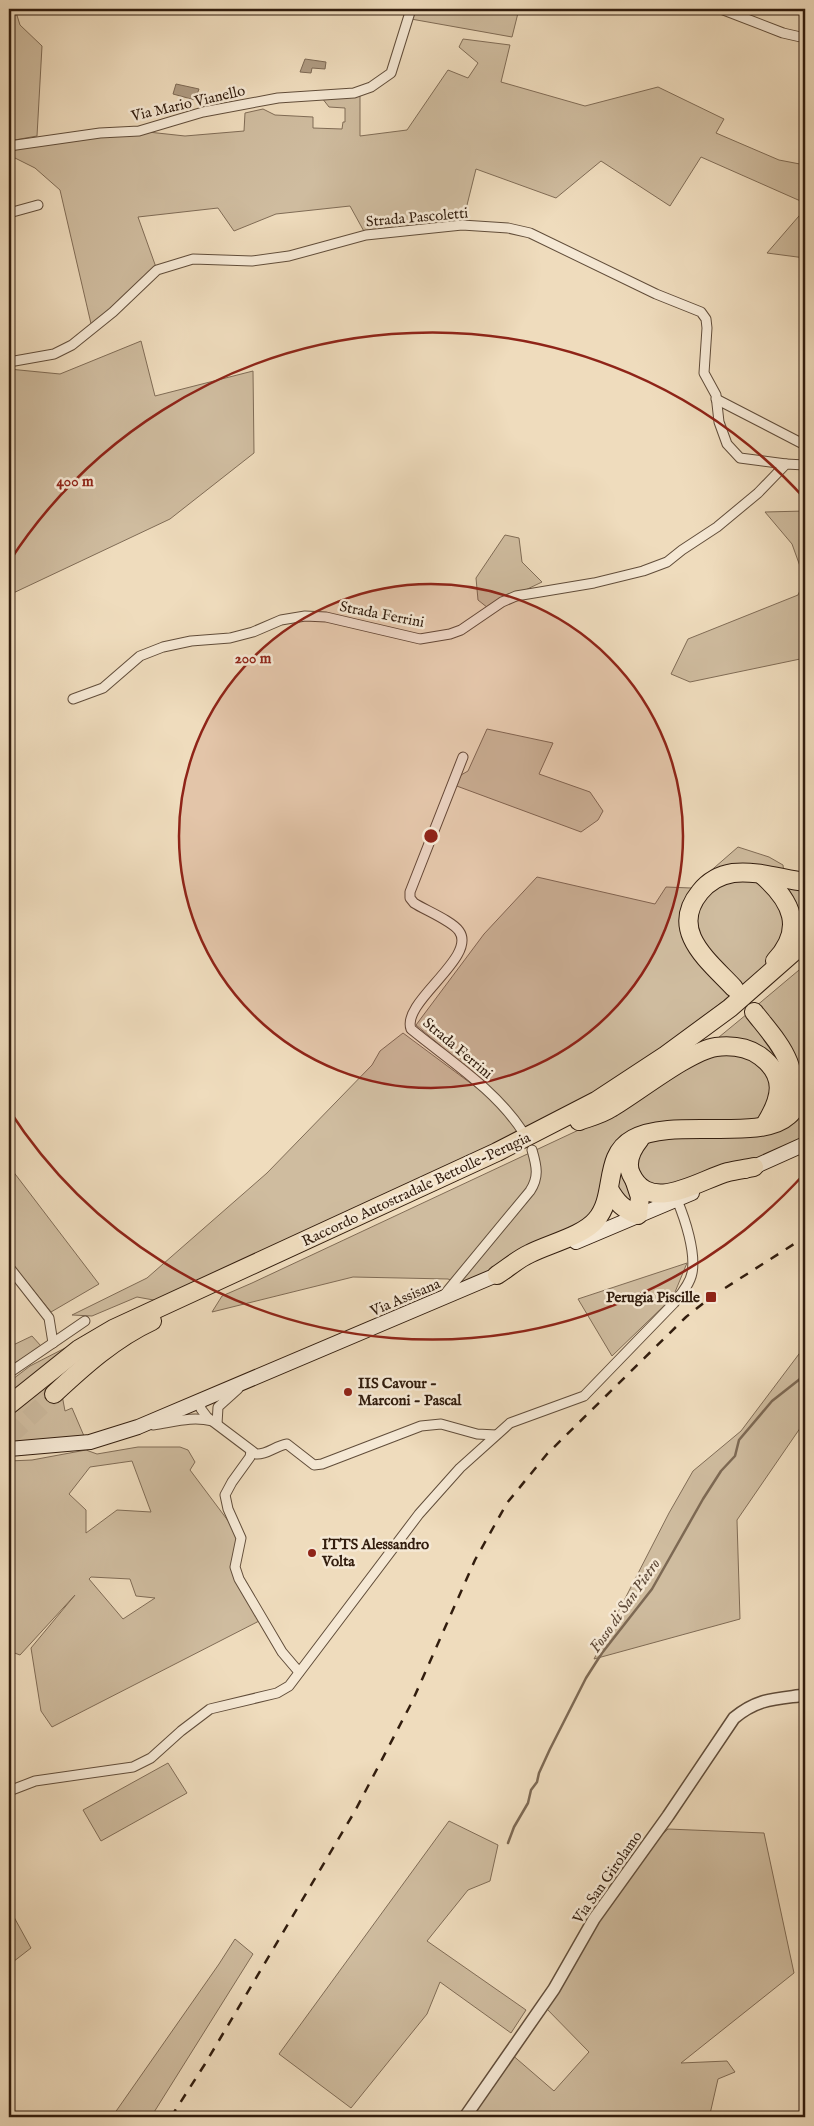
<svg xmlns="http://www.w3.org/2000/svg" width="814" height="2126" viewBox="0 0 814 2126" font-family="'IM FELL English',serif">
<rect width="100%" height="100%" fill="#efdcbd"/>
<filter id="stains"><feTurbulence type="fractalNoise" baseFrequency=".004" numOctaves="4"/><feColorMatrix values="0 0 0 0 .2 0 0 0 0 .09 0 0 0 0 .02 0 0 0 .5 -.17"/></filter>
<radialGradient id="worn" r=".72"><stop offset=".6" stop-color="#630" stop-opacity="0"/><stop offset="1" stop-color="#630" stop-opacity=".3"/></radialGradient>
<g fill="#cfbc9f" stroke="#806c56" fill-rule="evenodd">
<polygon points="9,9 15,9 20,25 42,46 37,136 9,141"/>
<polygon points="415,9 519,9 512,37 411,19"/>
<polygon points="463,39 510,45 501,82 585,106 658,87 724,119 716,133 779,160 805,165 805,203 701,157 670,206 601,161 556,198 476,169 462,225 366,235 350,206 276,214 234,231 218,208 138,217 157,270 92,328 60,190 35,168 9,155 9,146 139,131 185,136 244,131 245,113 263,109 275,115 313,117 313,128 342,129 343,122 345,122 345,108 329,107 322,98 360,96 360,136 407,130 448,70 468,78 478,63 459,47"/>
<polygon points="805,209 805,258 767,253"/>
<polygon points="141,341 155,396 253,371 254,453 170,519 9,595 9,435 14,424 9,415 9,369 60,374"/>
<polygon points="805,511 805,658 690,682 671,674 688,639 798,595 805,580 792,544 765,512"/>
<polygon points="505,535 519,538 522,562 542,582 488,608 478,600 476,578"/>
<polygon points="487,729 553,743 539,774 590,792 603,811 598,820 581,832 454,785 461,775 468,771"/>
<polygon points="738,847 769,857 783,865 785,883 805,885 805,934 794,945 789,928 781,949 757,973 717,1006 632,1070 523,1132 159,1301 137,1297 92,1316 72,1315 147,1278 267,1173 372,1065 380,1051 403,1033 477,1088 480,1079 416,1025 484,934 537,877 655,904 666,887 691,888"/>
<polygon points="805,965 803,1080 799,1091 755,1007"/>
<polygon points="747,1014 784,1064 775,1067 713,1042"/>
<polygon points="738,1049 770,1068 775,1098 758,1120 631,1136 599,1212 463,1285 448,1279 353,1277 212,1312 222,1296 252,1283 600,1120 704,1054"/>
<path d="M805,1101v37l-53,24 -92,29 -24,-15c2,-23 -1,-31 22,-41l110,-1 15,-6z"/>
<polygon points="621,1155 633,1187 633,1207 614,1187"/>
<polygon points="9,1166 99,1284 51,1312 9,1260"/>
<polygon points="687,1263 673,1297 612,1356 578,1299"/>
<polygon points="32,1336 41,1346 9,1367 9,1347"/>
<polygon points="69,1346 9,1398 9,1382 30,1366"/>
<polygon points="805,1346 805,1421 737,1520 740,1619 594,1659 669,1513 693,1471 741,1431"/>
<polygon points="53,1381 47,1389 50,1392 62,1395 65,1411 72,1408 84,1436 9,1443 9,1410"/>
<path d="M138,1447h42l8,3 7,12 -5,8 51,68 -6,30 28,51 -211,108 -11,-16 -10,-63 44,-53 -55,60 -11,-4v-190l23,-1 54,-10 11,4zM132,1461l19,51 -34,-2 -31,23v-23l-17,-16 21,-27zM91,1577l39,2 6,17 19,2 -32,21 -34,-40z"/>
<polygon points="168,1763 187,1793 101,1841 83,1810"/>
<polygon points="449,1821 498,1845 490,1881 468,1890 427,1941 526,2010 511,2033 440,1982 427,2014 351,2108 279,2054"/>
<polygon points="668,1829 764,1833 794,1973 681,2063 727,2061 735,2072 718,2079 710,2114 713,2117 465,2117 510,2053 554,2091 589,2052 543,2005 640,1856"/>
<polygon points="9,1908 31,1948 9,1965"/>
<polygon points="235,1939 253,1954 151,2117 112,2117 219,1964"/>
</g>
<g fill="#af9b82" stroke="#7d6954">
<polygon points="305,59 326,62 325,69 312,68 311,73 300,72"/>
<polygon points="176,84 199,89 195,100 173,94"/>
</g>
<g fill="none" stroke-linecap="round" stroke-linejoin="round">
<polyline stroke="#7d6954" stroke-width="2.5" points="508,1843 514,1827 528,1803 531,1790 537,1782 539,1773 550,1749 586,1678 602,1653 652,1589 703,1499 721,1471 735,1456 739,1440 772,1401 805,1375"/>
<polyline stroke="#c9b69a" stroke-width="18" stroke-dasharray="18 9" stroke-linecap="butt" points="9,1437 54,1394"/>
<g stroke="#614d3a" stroke-width="11">
<g id="minor">
<polyline points="721,9 783,33 805,38"/>
<polyline points="9,146 100,133 139,131 203,112 278,98 354,93 371,87 391,73 411,9"/>
<polyline points="9,213 38,205"/>
<polyline points="9,362 54,354 72,345 113,312 157,270 193,259 252,261 289,256 366,235 462,225 508,228 530,233 656,294 701,312 706,319 707,328 704,373 716,395 719,422 727,444 740,458 786,464"/>
<polyline points="716,399 805,445"/>
<polyline points="73,699 103,688 140,656 163,647 191,641 230,638 253,632 281,620 305,616 326,617 420,639 450,634 461,630 502,602 516,596 594,583 643,571 667,562 682,550 717,527 758,493 786,464 805,465"/>
<path d="M463,757l-53,135v6l4,5c11,7 38,18 45,28 19,26 -58,71 -48,98 39,32 85,61 112,103"/>
<polyline points="9,1267 49,1318 53,1343"/>
<path d="M444,1295l86,-104c9,-14 7,-24 2,-41"/>
<polyline points="9,1373 85,1321"/>
<path d="M200,1399l1,10 6,8 49,37c11,1 19,-8 31,-10l27,21 8,-1 99,-38 20,-2 36,10 19,1"/>
<polyline points="217,1424 218,1407 238,1389"/>
<path d="M153,1425c21,-3 39,-9 59,-4"/>
<polyline points="251,1451 250,1457 232,1482 225,1495 228,1509 241,1538 235,1567 239,1579 282,1652 299,1672"/>
<path d="M9,1791l26,-10 98,-14 18,-9 30,-27 29,-22 67,-16 12,-7 130,-172 41,-46 50,-45 74,-27 90,-93c7,-9 16,-19 18,-30 4,-21 -7,-54 -15,-73"/>
</g>
</g>
<g stroke="#614d3a" stroke-width="14">
<path id="tertiary" d="M465,2117l89,-128 40,-70 74,-103 66,-98c24,-20 42,-19 71,-23"/>
</g>
<g stroke="#321d0e" stroke-width="16">
<g id="secondary">
<polyline points="745,1171 805,1144"/>
<polyline points="576,1242 692,1193"/>
<polyline points="9,1449 90,1442 138,1427 506,1271"/>
</g>
</g>
<g stroke="#321d0e" stroke-width="20">
<g id="motorway">
<path d="M762,875c30,26 43,54 13,86"/>
<path d="M734,988c-25,-27 -66,-57 -34,-96 8,-10 20,-17 33,-19 23,-3 49,6 72,9"/>
<path d="M754,1012c21,27 55,60 28,95"/>
<path d="M579,1121c11,-4 23,-7 32,-13 26,-15 78,-57 105,-61 17,-2 31,0 44,9 27,20 21,42 6,67"/>
<path d="M640,1139c-8,10 -15,22 -9,35 19,41 68,6 97,-2 8,-2 17,-3 26,-5"/>
<path d="M609,1189c8,14 14,20 29,26l2,-18 -5,-15"/>
<path d="M497,1275c11,-7 21,-16 32,-21 19,-10 54,-18 67,-34 21,-24 6,-64 37,-81 39,-22 127,3 155,-23 10,-8 13,-22 17,-34"/>
<path d="M54,1394c29,-27 61,-56 98,-73"/>
<polyline points="9,1405 79,1349 113,1329 497,1152 596,1101 666,1055 730,1008 805,942"/>
</g>
</g>
<use href="#minor" stroke="#f5e8d4" stroke-width="9"/>
<use href="#tertiary" stroke="#f5e8d4" stroke-width="11"/>
<use href="#secondary" stroke="#f5e8d4" stroke-width="14"/>
<use href="#motorway" stroke="#efdcbd" stroke-width="18"/>
<polyline stroke="#321d0e" stroke-width="2.5" stroke-dasharray="9 9" stroke-linecap="butt" points="171,2117 205,2064 355,1811 412,1702 475,1560 507,1503 547,1454 686,1317 711,1297 805,1237"/>
</g>
<circle cx="431" cy="836" r="252" fill="#8f2418" fill-opacity=".12"/>
<g fill="none" stroke="#8f2418" stroke-width="2.5">
<circle cx="431" cy="836" r="252"/>
<path d="M805 1173A503 503 0 0 1 9 1110M9 562A503 503 0 0 1 805 499"/>
</g>
<g fill="#8f2418" stroke="#f5e8d4" stroke-width="2">
<rect x="705" y="1291" width="12" height="12" rx="2.5"/>
<circle cx="348" cy="1392" r="5"/>
<circle cx="312" cy="1553" r="5"/>
</g>
<g text-anchor="middle" stroke-width="5" stroke-linejoin="round" paint-order="stroke">
<g font-size="15" fill="#321d0e" stroke="#f5e8d4">
<text transform="translate(188 103) rotate(-13)" y="5">Via Mario Vianello</text>
<text transform="translate(417 217) rotate(-5)" y="5">Strada Pascoletti</text>
<text transform="translate(382 614) rotate(11)" y="5">Strada Ferrini</text>
<text transform="translate(458 1048) rotate(40)" y="5">Strada Ferrini</text>
<text transform="translate(416 1189) rotate(-25)" y="5">Raccordo Autostradale Bettolle-Perugia</text>
<text transform="translate(405 1297) rotate(-23)" y="5">Via Assisana</text>
<text transform="translate(607 1877) rotate(-55)" y="5">Via San Girolamo</text>
</g>
<g font-size="15" font-weight="bold" fill="#321d0e" stroke="#f5e8d4" text-anchor="start">
<text x="700" y="1302" text-anchor="end">Perugia Piscille</text>
<text x="358" y="1388">IIS Cavour -<tspan x="358" dy="17">Marconi - Pascal</tspan></text>
<text x="322" y="1549">ITTS Alessandro<tspan x="322" dy="17">Volta</tspan></text>
</g>
<g font-size="16" font-style="italic" fill="#5e4937" stroke="#f5e8d4">
<text transform="translate(624 1605) rotate(-55)" y="6">Fosso di San Pietro</text>
</g>
</g>
<circle cx="431" cy="836" r="8" fill="#8f2418" stroke="#f5e8d4" stroke-width="2.5"/>
<g font-size="15" text-anchor="middle" font-weight="bold" fill="#8f2418" stroke="#f5e8d4" stroke-width="5" stroke-linejoin="round" paint-order="stroke">
<text x="75" y="486">400 m</text>
<text x="253" y="663">200 m</text>
</g>
<rect width="814" height="2126" fill="none" stroke="#efdcbd" stroke-width="30"/>
<rect x="10" y="10" width="794" height="2106" fill="none" stroke="#321d0e" stroke-width="2.5"/>
<rect x="15" y="15" width="784" height="2096" fill="none" stroke="#321d0e"/>
<rect width="100%" height="100%" filter="url(#stains)"/>
<rect width="100%" height="100%" fill="url(#worn)"/>
</svg>
